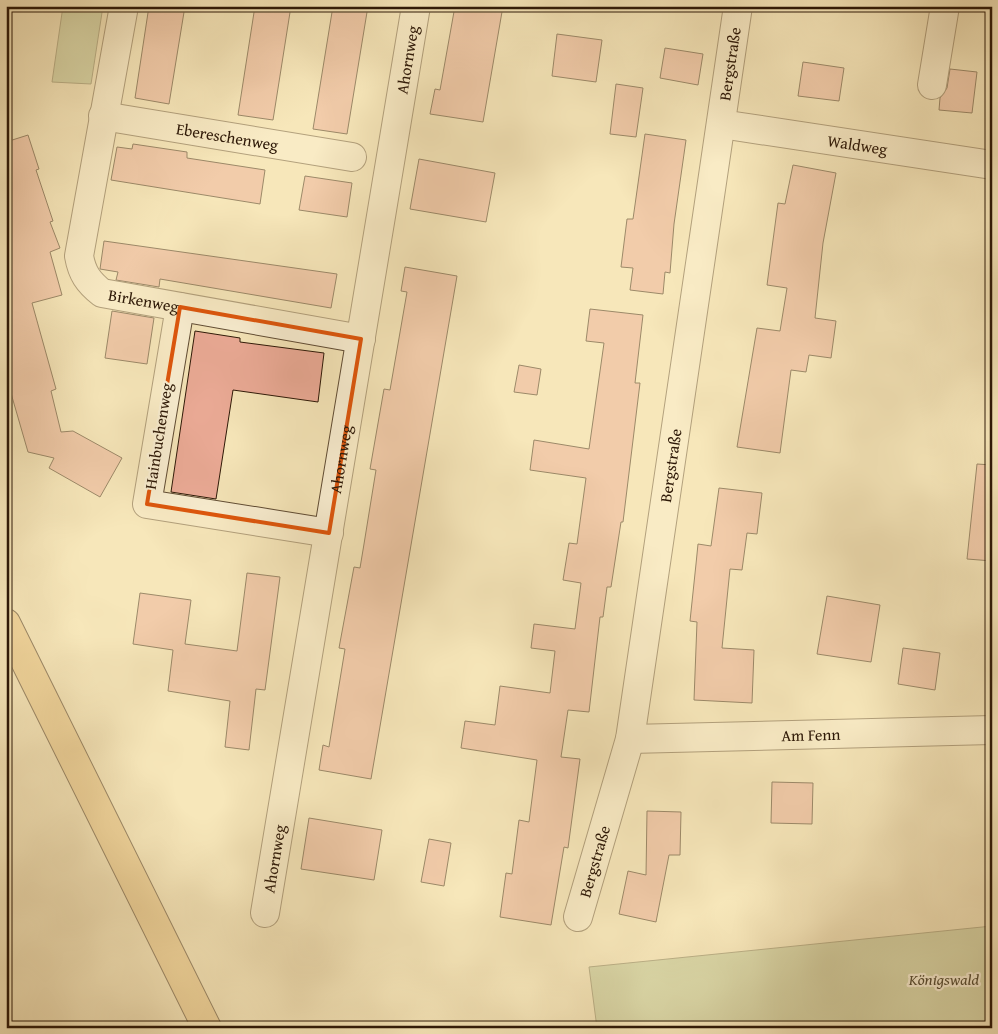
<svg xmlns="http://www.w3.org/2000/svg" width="998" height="1034" viewBox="0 0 998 1034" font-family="'Gentium Book Plus',serif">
<rect width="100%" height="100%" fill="#f7e7ba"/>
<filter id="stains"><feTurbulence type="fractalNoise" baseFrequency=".004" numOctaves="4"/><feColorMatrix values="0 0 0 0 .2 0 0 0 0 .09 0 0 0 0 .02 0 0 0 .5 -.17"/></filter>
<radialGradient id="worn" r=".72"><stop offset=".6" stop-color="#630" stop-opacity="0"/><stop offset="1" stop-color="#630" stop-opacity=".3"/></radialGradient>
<g fill="#b9c692" stroke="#736f4c">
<polygon points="63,6 103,6 91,84 52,82"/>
<polygon points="992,926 992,1028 597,1028 589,967"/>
</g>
<g fill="#ecab97" stroke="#2d1807">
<polygon points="149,6 185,6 169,104 135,98"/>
<polygon points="255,6 291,6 273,120 238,115"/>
<polygon points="333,6 368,6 347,134 313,129"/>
<polygon points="455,6 503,6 483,122 430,114 435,89 440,90"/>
<polygon points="557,34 602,40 596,82 552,76"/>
<polygon points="665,48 703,54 698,85 660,78"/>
<polygon points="803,62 844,68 839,101 798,96"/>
<polygon points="950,69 977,72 972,113 939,110 940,98 947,88"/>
<polygon points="616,84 643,88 636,137 610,134"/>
<polygon points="645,134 686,140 674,224 670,273 665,272 663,294 630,290 633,268 621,267 627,219 633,219"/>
<polygon points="28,135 39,169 36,170 53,221 50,222 60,248 50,252 62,295 32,303 56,389 51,391 61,432 73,431 122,458 100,497 49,468 54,458 28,452 6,376 6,142"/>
<polygon points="133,144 187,152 187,158 265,170 260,204 111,180 117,147 132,149"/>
<polygon points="419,159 495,173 486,222 410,209"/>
<polygon points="793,165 836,173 823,243 815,318 836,321 831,358 809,355 806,372 791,370 780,453 737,447 757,328 780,331 787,288 767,285 778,203 785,204"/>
<polygon points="305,176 352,183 347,217 299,210"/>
<polygon points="104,241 337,274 331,308 160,279 159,287 116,280 118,272 100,269"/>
<polygon points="405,267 457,276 371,779 319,770 323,745 329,747 333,722 345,649 339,648 354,567 360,568 364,544 376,470 370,469 384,389 390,390 407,292 401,291"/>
<polygon points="590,309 643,315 635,383 640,383 623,522 621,522 611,587 607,587 603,617 600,617 589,712 568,710 561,757 580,759 568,848 564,847 551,925 500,917 506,873 512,874 519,820 529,822 537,760 461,748 465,721 495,725 500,686 550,693 555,651 531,648 534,624 575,629 581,583 563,580 569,543 577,544 586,478 530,470 534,440 589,449 604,343 586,341"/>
<polygon points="112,311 154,318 147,364 105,358"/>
<polygon points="195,331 240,338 240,342 324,353 318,402 233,390 216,499 171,492"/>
<polygon points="519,365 541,369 537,395 514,392"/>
<polygon points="977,464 992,465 992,561 967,559"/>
<polygon points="719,488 762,493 757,534 747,533 742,570 730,569 722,648 754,650 752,703 694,700 697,622 690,621 696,564 698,544 711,546"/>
<polygon points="247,573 280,577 265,690 256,689 249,750 225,747 230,701 168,691 173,650 133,644 140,593 191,600 185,644 237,651"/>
<polygon points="827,596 880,605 871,662 817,654"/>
<polygon points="903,648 940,653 935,690 898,684"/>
<polygon points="772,782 813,783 812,824 771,823"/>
<polygon points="647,811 681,812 680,855 669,855 656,922 619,914 628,871 646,875"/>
<polygon points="309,818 382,830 374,880 301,869"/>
<polygon points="429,839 451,843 444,886 421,882"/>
</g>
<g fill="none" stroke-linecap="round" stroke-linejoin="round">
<g stroke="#604c34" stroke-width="30">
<g id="minor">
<path id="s1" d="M124,6l-45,250c3,17 9,26 23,37l259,46"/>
<polyline points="932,85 945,6"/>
<path id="s2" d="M103,116l249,41"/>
<path id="s3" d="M721,124l271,41"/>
<polyline points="180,307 147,504 329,533"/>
<path id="s4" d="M630,739l362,-9"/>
<path id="s5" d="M265,913l151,-907"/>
<path id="s6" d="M578,917l52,-178 108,-733"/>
</g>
</g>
<g stroke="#2d1807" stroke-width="30">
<polyline id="major" points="6,623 207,1028"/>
</g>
<use href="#minor" stroke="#faefd2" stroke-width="28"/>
<use href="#major" stroke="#ecc47d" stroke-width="28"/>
</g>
<path d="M0 0H998V1034H0ZM180,307l181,32 -32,194 -182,-29z" fill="#f7e7ba" fill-opacity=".55" fill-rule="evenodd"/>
<path fill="none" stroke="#df560c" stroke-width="4" stroke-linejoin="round" d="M180,307l181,32 -32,194 -182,-29z"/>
<g text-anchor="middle" stroke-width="4.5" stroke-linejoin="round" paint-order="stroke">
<g font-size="16" fill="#2d1807" stroke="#faefd2">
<text dy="6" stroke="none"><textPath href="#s5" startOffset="865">Ahornweg</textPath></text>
<text dy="6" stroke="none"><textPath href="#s6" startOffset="868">Bergstraße</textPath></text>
<text dy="6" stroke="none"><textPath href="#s2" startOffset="126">Ebereschenweg</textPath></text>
<text dy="6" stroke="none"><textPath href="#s3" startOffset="138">Waldweg</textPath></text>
<text dy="6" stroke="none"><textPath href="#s1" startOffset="341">Birkenweg</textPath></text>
<text transform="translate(158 436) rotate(-81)" y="6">Hainbuchenweg</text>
<text dy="6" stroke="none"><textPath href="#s5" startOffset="460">Ahornweg</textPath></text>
<text dy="6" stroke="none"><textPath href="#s6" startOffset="462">Bergstraße</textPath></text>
<text dy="6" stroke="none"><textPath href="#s4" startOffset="181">Am Fenn</textPath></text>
<text dy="6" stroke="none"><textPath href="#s5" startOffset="55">Ahornweg</textPath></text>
<text dy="6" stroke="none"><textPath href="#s6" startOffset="58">Bergstraße</textPath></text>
</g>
<g font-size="16" font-style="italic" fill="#574c31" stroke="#faefd2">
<text x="944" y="985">Königswald</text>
</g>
</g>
<rect width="998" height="1034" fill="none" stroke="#f7e7ba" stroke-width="25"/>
<rect x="8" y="8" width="983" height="1019" fill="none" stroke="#2d1807" stroke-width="2.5"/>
<rect x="12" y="12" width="973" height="1009" fill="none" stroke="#2d1807"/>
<rect width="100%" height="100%" filter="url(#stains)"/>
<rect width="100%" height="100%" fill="url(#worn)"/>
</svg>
